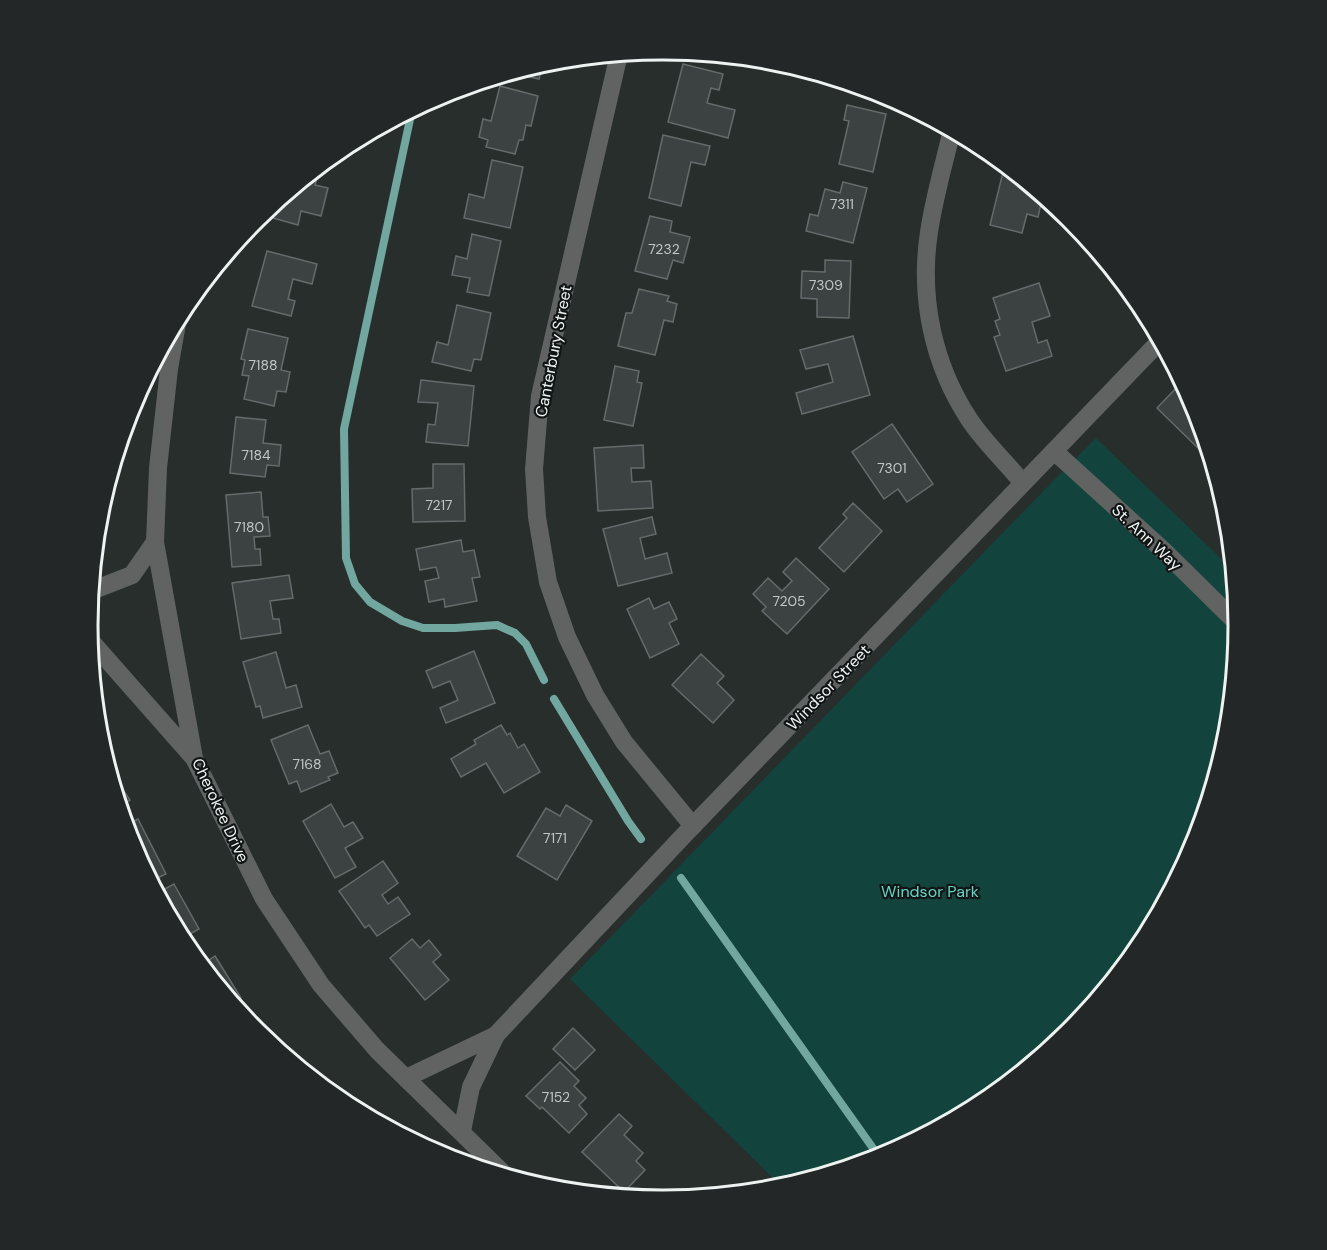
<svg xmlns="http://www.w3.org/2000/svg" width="1327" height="1250" viewBox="0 0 1327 1250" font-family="'DM Sans',sans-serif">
<rect width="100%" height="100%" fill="#272e2c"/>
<polygon fill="#13433d" points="1096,438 1234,571 1239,625 1228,738 1195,846 1142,945 1070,1032 983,1104 883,1157 782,1187 570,979 1053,481"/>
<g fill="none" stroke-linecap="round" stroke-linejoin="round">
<g stroke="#71a79f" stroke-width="8">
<polyline points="412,110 344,429 346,558 355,584 370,602 402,621 423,628 455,628 497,625 515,633 526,644 544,680"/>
<polyline points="554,699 628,821 641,839"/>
<polyline points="681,878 880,1158"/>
</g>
</g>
<g fill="#3b4241" stroke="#646b6a" stroke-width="1.5">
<polygon points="543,63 539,79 516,74 516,71"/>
<polygon points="683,64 723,74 719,90 711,88 707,103 735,110 728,138 668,122"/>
<polygon points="500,86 538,96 531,126 526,125 523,140 519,140 515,154 486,147 488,140 479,137 483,119 491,121"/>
<polygon points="858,86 884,93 889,96 888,100 857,92"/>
<polygon points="847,105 886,114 873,172 839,164 849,121 844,120"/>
<polygon points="663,135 710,146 705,165 691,162 681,206 649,198"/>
<polygon points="492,160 523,167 510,228 464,218 469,194 484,198"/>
<polygon points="1005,164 1043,195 1038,217 1027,214 1022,233 990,225"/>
<polygon points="316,169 319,170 315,185 328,188 321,216 301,211 298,225 273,218 278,200"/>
<polygon points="843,182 867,188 853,243 806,231 810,214 818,216 825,189 840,193"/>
<polygon points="650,216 672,221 670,232 690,237 683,263 673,260 667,279 635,271"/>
<polygon points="472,234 501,241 489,296 467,292 470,278 452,275 456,256 467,259"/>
<polygon points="267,251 317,264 312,284 293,279 288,299 295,301 291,316 252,306"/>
<polygon points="825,260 851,261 849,318 817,317 817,299 801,298 802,271 825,272"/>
<polygon points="1039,283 1050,316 1032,322 1038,343 1047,340 1052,356 1006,371 994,337 1000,335 995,321 1000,319 993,298"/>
<polygon points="639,289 669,296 667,301 677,304 673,322 664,320 655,355 618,346 626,313 632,313"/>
<polygon points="457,305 491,313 481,360 474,359 471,371 432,362 437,342 448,345"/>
<polygon points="248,329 288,338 281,370 290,372 286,392 277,391 274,406 244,399 249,376 242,375 245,360 241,359"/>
<polygon points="853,336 870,395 802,414 796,393 833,382 828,364 806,369 800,350"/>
<polygon points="615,366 639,371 637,382 642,383 633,426 604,420"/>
<polygon points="421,380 474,386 468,446 426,442 428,424 435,425 438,403 418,402"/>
<polygon points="1182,382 1195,405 1209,450 1205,455 1157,408"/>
<polygon points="236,417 266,420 263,443 281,445 279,466 267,465 265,477 230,473"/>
<polygon points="892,424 933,484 907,502 898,489 884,499 852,452"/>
<polygon points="643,445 644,468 631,468 632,482 651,481 653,508 598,511 594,448"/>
<polygon points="433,464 464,464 465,521 413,522 412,489 433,488"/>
<polygon points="261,492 263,517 268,517 270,536 254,537 255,549 260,549 261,565 232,567 226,495"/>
<polygon points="853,503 882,531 844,572 819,548 847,518 843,514"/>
<polygon points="652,517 656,534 640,538 645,559 667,553 672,573 618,586 603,529"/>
<polygon points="461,540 463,552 474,550 480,577 472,578 477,601 445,607 444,599 429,602 425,581 439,578 436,567 420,570 416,549"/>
<polygon points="796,558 829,589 787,634 762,611 766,607 753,594 768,578 782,591 792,581 783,572"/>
<polygon points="289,575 293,598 270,601 273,619 279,619 281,633 241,639 232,583"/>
<polygon points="649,598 654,609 669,602 677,619 669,623 679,644 650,658 627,609"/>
<polygon points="474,651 495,703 446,723 440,708 458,700 450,681 433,688 426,671"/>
<polygon points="276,652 286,688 296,685 302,707 263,718 260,706 256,707 243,662"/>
<polygon points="701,654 724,676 717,683 734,700 713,723 672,685"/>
<polygon points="308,725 320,754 329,751 338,773 328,777 330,780 301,792 297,781 289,784 271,740"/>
<polygon points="501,725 507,735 510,733 518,748 524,744 540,772 504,793 486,763 461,777 451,759 476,744 474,740"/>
<polygon points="109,769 130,800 120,807"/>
<polygon points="331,804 344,827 353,822 363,838 345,848 356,867 335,878 303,821"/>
<polygon points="566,805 592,821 557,880 517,856 546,808 560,816"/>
<polygon points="138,819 166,874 151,881 132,845 126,825"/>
<polygon points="383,861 398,883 382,895 388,904 398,897 410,914 377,936 369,925 365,928 339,891"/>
<polygon points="174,884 199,929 186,936 198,957 196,958 185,944 157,893"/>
<polygon points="412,939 420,948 429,940 441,955 433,962 449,980 425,1000 390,958"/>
<polygon points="215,956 241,998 235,1001 244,1017 202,965"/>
<polygon points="257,1021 284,1054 251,1025"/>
<polygon points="573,1028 595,1050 575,1070 553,1049"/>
<polygon points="560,1062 579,1081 574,1086 586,1098 579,1105 587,1114 569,1133 542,1107 540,1109 526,1096"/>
<polygon points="619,1114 632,1126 624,1135 643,1153 636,1161 645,1170 624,1192 582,1152"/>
<polygon points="662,1190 670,1200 651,1199"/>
</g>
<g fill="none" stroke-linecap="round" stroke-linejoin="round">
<g stroke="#606362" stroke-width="18">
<polyline points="619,54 540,396 534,469 537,517 548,582 567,637 595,695 624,742 693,826"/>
<path d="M952,130c-8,34 -18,68 -23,102 -10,66 4,132 40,187 15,23 36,42 53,63"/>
<polyline points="178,318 169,369 158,468 155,542 194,758 264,899 321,985 377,1050 506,1176"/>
<polyline points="1054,451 1164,551 1239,625"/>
<polyline points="91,591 132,575 155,542"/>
<polyline points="89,639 193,757"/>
<polyline points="406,1078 496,1035 685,834 1161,340"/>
<polyline points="462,1131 471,1087 496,1035"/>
</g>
</g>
<g text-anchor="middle" stroke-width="4.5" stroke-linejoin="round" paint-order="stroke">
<g font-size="14" fill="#c1c7c6">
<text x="842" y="209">7311</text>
<text x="664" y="254">7232</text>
<text x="826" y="290">7309</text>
<text x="263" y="370">7188</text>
<text x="256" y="460">7184</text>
<text x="892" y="473">7301</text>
<text x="439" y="510">7217</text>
<text x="249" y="532">7180</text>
<text x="789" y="606">7205</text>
<text x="307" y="769">7168</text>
<text x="555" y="843">7171</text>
<text x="556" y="1102">7152</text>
</g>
<g font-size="16" fill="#eef3f2" stroke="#121515">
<text transform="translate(553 351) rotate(-79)" y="6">Canterbury Street</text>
<text transform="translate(1147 537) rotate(43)" y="6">St. Ann Way</text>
<text transform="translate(828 687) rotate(-46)" y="6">Windsor Street</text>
<text transform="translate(221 810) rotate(65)" y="6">Cherokee Drive</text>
</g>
<g font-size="16" fill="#64d5c6" stroke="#121515">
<text x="930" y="897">Windsor Park</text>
</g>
</g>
<path d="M0 0H1327V1250H0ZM98 625a565 565 0 1 1 1130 0a565 565 0 1 1-1130 0Z" fill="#242727" fill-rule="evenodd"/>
<path fill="none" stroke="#eef3f2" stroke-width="3" d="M98 625a565 565 0 1 1 1130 0a565 565 0 1 1-1130 0Z"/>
</svg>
